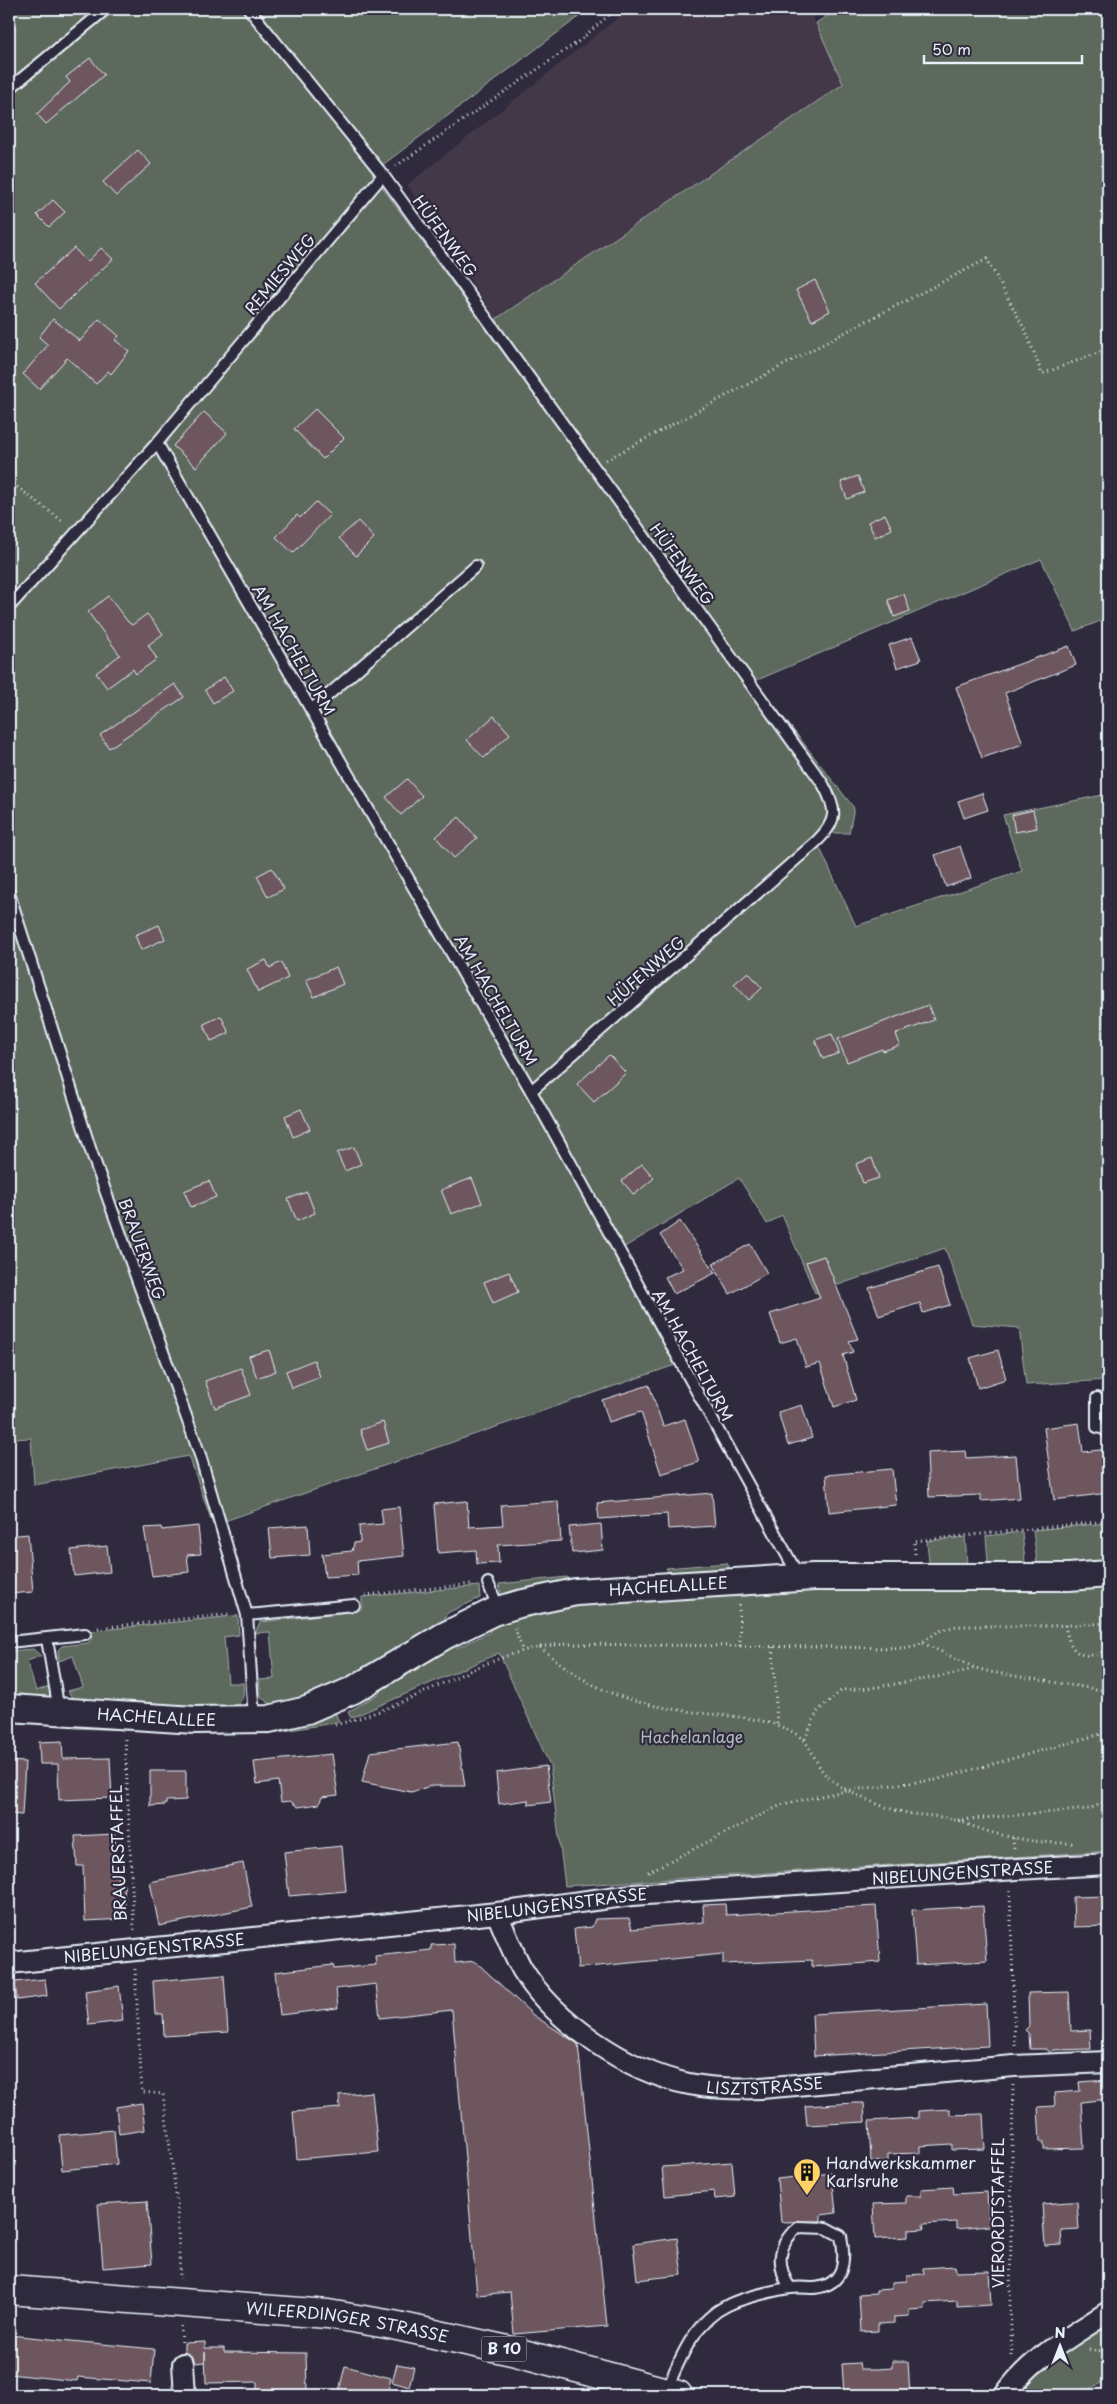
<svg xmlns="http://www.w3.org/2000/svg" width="1117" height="2404" viewBox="0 0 1117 2404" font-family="'Playpen Sans',sans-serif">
<rect width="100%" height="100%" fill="#2f2a3d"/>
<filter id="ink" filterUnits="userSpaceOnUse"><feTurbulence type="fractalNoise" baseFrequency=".02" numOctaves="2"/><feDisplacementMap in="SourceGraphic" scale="10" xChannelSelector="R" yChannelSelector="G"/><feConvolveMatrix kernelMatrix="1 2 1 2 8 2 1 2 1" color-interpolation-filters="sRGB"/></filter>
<g filter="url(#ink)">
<g fill="#423747">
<polygon points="629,9 828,9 813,18 843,84 496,319 407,185"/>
<polygon points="1108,2379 1108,2395 1079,2395"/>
</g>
<g fill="#5d695d" stroke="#a2adaa">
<polygon points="9,9 589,9 372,173 536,398 545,392 496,319 843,84 816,23 837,9 1108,9 1108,618 1075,631 1041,559 755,681 854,808 849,833 830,833 818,844 856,926 1022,871 1003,815 1108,794 1108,1380 1026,1385 1019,1328 972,1324 945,1248 815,1293 782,1215 767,1224 739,1178 613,1254 675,1365 213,1525 189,1456 34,1485 31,1438 9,1439"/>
<polygon points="1108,1523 1108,1563 1039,1566 1037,1563 1033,1530"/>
<polygon points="1022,1532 1025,1562 1022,1566 992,1566 988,1562 986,1536"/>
<polygon points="965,1537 967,1561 962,1565 932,1565 929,1562 927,1541"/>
<polygon points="727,1563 730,1569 670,1574 666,1568"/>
<polygon points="567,1577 568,1581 504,1597 501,1594 499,1584"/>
<polygon points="1108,1582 1108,1851 565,1886 550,1766 499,1653 351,1718 348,1712 380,1693 379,1687 453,1642 457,1648 490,1632 485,1621 519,1611 636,1596 746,1596 825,1586"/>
<polygon points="479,1586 480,1598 449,1612 445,1616 446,1622 328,1692 273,1706 261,1697 259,1680 274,1679 270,1632 255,1633 260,1622 357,1611 362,1608 362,1597"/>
<path d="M233,1616h5l1,19 -15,2 4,46h15c1,11 1,19 -10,25l-159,-7 -6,-10 15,-4 -10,-31 -14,5 -1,-11 4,-4 26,-3 4,-5 -1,-7z"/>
<polygon points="33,1649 41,1656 27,1661 36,1691 51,1686 52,1699 9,1698 9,1651"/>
<polygon points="335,1712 339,1722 266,1734 265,1730"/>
<polygon points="73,1724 155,1728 156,1731 73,1728"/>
<polygon points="1108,2319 1108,2379 1079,2395 1022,2395 1043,2364"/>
</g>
<g fill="#6e565f" stroke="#e8f1f8">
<polygon points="90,58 104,75 46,124 37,114 70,82 66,77"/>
<polygon points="138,150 151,164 116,196 103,182"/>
<polygon points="53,200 65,212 49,227 37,215"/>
<polygon points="74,248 87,262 101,248 113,259 59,309 35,283"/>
<polygon points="815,280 830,311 812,321 796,290"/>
<polygon points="53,319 80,341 99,319 119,336 115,340 129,351 111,374 108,371 96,384 67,358 39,389 23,374 48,345 39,337"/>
<polygon points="315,409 344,438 323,459 294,429"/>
<polygon points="204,412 227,433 196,467 173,446"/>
<polygon points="858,476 864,492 847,499 841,482"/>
<polygon points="316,502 330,515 293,553 276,537 297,515 300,518"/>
<polygon points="885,514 892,529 875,537 868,522"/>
<polygon points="358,521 374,538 356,556 339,538"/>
<polygon points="904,594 910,611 894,617 888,600"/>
<polygon points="108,596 128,622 132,625 147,614 163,634 148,645 157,659 136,674 133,669 107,688 96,673 120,655 88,612"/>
<polygon points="912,637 921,660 897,668 889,645"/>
<polygon points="1069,646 1076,665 1005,693 1023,744 982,758 956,687"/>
<polygon points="224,677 233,691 213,703 205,690"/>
<polygon points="175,684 184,697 109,748 100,735"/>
<polygon points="494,716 510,734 484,758 467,740"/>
<polygon points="407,779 422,796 401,815 386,797"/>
<polygon points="982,793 988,810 964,818 958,801"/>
<polygon points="1033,810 1037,828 1015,832 1012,815"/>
<polygon points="459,817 477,838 454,858 436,837"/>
<polygon points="960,846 971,878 946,887 935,855"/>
<polygon points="272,868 284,889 268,897 257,876"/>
<polygon points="159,925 165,939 141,950 135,935"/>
<polygon points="266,960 270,968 281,962 288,978 258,992 247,969"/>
<polygon points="336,967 343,984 314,997 306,980"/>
<polygon points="748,972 762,988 749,1000 734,984"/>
<polygon points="928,1005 934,1020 896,1034 900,1045 883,1051 882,1049 847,1062 838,1039"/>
<polygon points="221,1016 229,1033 211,1041 204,1024"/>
<polygon points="832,1034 839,1053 823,1059 815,1040"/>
<polygon points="609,1055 626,1073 594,1102 577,1084"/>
<polygon points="301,1109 310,1129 293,1137 285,1116"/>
<polygon points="354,1147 361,1164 345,1171 337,1153"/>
<polygon points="872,1158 879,1178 863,1183 856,1164"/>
<polygon points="642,1164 654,1178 634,1195 622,1181"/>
<polygon points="472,1178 482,1203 451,1214 441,1190"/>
<polygon points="209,1181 216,1197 191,1207 184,1191"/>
<polygon points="307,1192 315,1213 297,1221 288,1199"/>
<polygon points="680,1221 715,1273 674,1294 665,1277 683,1269 660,1235"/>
<polygon points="750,1244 767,1273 730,1294 713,1264"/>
<polygon points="824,1256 858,1339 849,1341 853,1352 843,1355 856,1400 834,1407 820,1363 806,1367 797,1338 780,1343 770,1314 820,1298 806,1262"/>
<polygon points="938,1267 950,1305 923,1313 920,1303 879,1316 869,1288"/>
<polygon points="509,1272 518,1292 493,1303 484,1282"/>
<polygon points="269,1350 276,1371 257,1378 249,1356"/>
<polygon points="998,1350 1006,1379 978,1388 970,1358"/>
<polygon points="314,1360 320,1377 292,1388 286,1371"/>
<polygon points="241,1368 251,1395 215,1408 205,1381"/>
<polygon points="649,1385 663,1426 685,1419 699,1462 661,1474 641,1412 609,1422 602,1400"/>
<polygon points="802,1405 812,1438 788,1445 778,1412"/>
<polygon points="383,1422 389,1443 367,1450 360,1430"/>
<polygon points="1079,1423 1083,1452 1108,1449 1108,1493 1054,1500 1044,1428"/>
<polygon points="965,1451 966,1458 1016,1455 1020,1498 981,1501 981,1495 929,1497 927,1453"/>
<polygon points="892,1469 896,1505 829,1512 826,1475"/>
<polygon points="712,1493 715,1526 668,1529 667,1514 599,1519 597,1503"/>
<polygon points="467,1501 469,1527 503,1525 501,1505 558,1501 561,1541 498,1545 499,1563 477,1564 476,1550 438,1553 434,1504"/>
<polygon points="399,1507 404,1556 357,1561 358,1575 325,1577 322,1554 352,1551 354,1543 360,1542 359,1526 383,1524 381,1509"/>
<polygon points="601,1524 603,1550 572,1553 569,1527"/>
<polygon points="308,1525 310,1555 272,1558 269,1528"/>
<polygon points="198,1526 201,1554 187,1555 189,1572 152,1576 144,1528 161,1527 162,1530"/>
<polygon points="28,1534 33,1592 9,1594 9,1536"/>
<polygon points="107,1546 110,1572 74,1576 71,1550"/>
<polygon points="62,1741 63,1759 110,1758 112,1798 59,1800 58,1764 40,1764 39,1742"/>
<polygon points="458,1742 465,1786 431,1786 411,1792 362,1782 370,1752"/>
<polygon points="332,1754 338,1795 322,1797 319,1804 298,1807 290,1801 281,1802 278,1781 257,1784 254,1762"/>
<polygon points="9,1761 25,1762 22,1815 9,1814"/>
<polygon points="546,1766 551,1802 528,1805 528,1800 499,1804 496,1773"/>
<polygon points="150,1771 186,1771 186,1800 166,1801 166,1805 150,1806"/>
<polygon points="115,1834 118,1884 124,1884 126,1919 85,1921 83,1866 77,1866 75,1836"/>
<polygon points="342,1846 346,1891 289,1896 284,1852"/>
<polygon points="243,1863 252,1907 159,1926 150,1882"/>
<polygon points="1108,1896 1108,1926 1074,1927 1073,1897"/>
<polygon points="725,1904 726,1915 876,1906 880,1962 812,1967 812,1960 723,1964 723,1954 578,1968 574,1929 592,1927 595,1919 629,1918 632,1929 704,1922 703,1905"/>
<polygon points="983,1906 987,1961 916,1965 912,1910"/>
<polygon points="454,1944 455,1963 475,1961 533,2015 578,2044 607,2326 514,2334 510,2292 477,2295 452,2010 380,2018 376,1984 336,1989 338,2008 280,2015 275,1972 333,1965 334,1969 376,1965 375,1956 431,1950 431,1945"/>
<polygon points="224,1975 228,2032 164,2036 163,2014 155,2014 153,1981"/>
<polygon points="45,1979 47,1996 17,2000 15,1982"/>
<polygon points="119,1986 123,2021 89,2025 85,1991"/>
<polygon points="1069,1992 1071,2031 1090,2030 1091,2049 1054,2050 1051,2053 1046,2049 1030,2049 1029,2034 1025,2030 1029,2026 1028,1993"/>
<polygon points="986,2004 988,2046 814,2056 812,2014"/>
<polygon points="1108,2080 1108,2099 1081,2102 1084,2148 1044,2149 1044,2142 1040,2142 1038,2107 1055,2106 1054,2093 1080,2091 1079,2082"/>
<polygon points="372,2092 378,2152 297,2159 293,2112 340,2108 339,2095"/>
<polygon points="142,2103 145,2130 119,2134 116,2107"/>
<polygon points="854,2103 864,2103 865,2122 807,2125 805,2106"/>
<polygon points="950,2109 950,2115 983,2114 985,2149 952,2150 952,2144 920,2146 920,2153 888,2154 888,2161 871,2162 869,2121 918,2118 918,2111"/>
<polygon points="114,2130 117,2164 62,2170 59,2135"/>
<polygon points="732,2162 735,2197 715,2199 714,2191 665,2196 662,2167"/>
<polygon points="832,2173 836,2213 821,2215 821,2221 781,2222 777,2179"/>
<polygon points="953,2187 954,2194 987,2192 989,2226 956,2229 956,2222 923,2224 924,2229 908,2230 908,2237 875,2239 873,2204 906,2203 906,2196 921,2196 921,2189"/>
<polygon points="147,2201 152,2264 103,2268 98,2204"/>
<polygon points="1069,2202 1077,2202 1079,2229 1061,2230 1062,2245 1045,2246 1042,2204"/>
<polygon points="677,2238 682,2275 637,2280 633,2244"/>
<polygon points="955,2266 956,2272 989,2271 991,2305 957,2307 957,2301 925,2303 925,2309 909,2310 909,2316 894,2317 894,2323 878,2324 878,2331 861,2332 859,2294 876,2293 876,2290 892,2289 892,2282 907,2281 907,2275 924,2274 923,2268"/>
<polygon points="9,2335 154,2349 151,2383 78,2377 77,2381 9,2374"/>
<polygon points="205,2342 205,2348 224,2348 224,2352 306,2353 307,2390 257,2391 257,2382 206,2383 205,2352 205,2362 195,2363 193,2357 184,2352 184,2343"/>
<polygon points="892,2361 908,2361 910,2395 844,2395 842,2364 859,2363 860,2369 876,2369 892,2368"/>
<polygon points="397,2364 414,2367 409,2387 392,2382"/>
<polygon points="345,2366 391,2378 387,2395 338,2395"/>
</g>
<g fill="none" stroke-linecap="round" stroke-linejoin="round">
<g stroke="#e8f1f8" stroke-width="14">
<g id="service">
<path d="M249,9l134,166 440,609c14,26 15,36 -6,57l-286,250"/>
<polyline points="9,89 106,9"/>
<polyline points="157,443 531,1091 798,1575"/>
<polyline points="9,607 157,443 383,175"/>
<polyline points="311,710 476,566"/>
<polyline points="9,893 91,1151 200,1455 247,1615 254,1719"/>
<polyline points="1097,1398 1097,1427 1104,1429 1108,1433"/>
<polyline points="488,1583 495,1600 503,1608"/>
<polyline points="247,1615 354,1605"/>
<polyline points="47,1639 59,1711"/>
<polyline points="9,1642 85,1634"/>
<path d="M666,2391c14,-32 28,-70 62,-86 11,-6 50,-16 63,-17 8,-1 16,0 23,0 31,-3 32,-28 27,-52l-15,-8 -28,-1c-21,18 -22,38 -8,61"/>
</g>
</g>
<g stroke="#e8f1f8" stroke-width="24">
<g id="minor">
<path id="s1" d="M497,1913c8,19 15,38 25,56 32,53 106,103 167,115 24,5 48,5 72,4l253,-22 94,-4"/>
<path id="s2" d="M9,1963l488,-50 135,-18 385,-26 91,-5"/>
<polyline points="183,2364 185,2395"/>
<path d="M1005,2395c24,-36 67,-59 103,-83"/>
</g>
</g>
<g stroke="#e8f1f8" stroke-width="30">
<g id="tertiary">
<path id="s3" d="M9,1708l186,12 74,-1 38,-9 46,-20 91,-54 49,-24 26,-8 57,-12 237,-15h256l39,-3"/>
</g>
</g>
<g stroke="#e8f1f8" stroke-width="31">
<g id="primary">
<path id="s4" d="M9,2290l319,24 65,11 119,26 166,44"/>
</g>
</g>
<g stroke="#e8f1f8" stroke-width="3" stroke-dasharray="1 4" stroke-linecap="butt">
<polyline points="396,166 579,41 616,9"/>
<polyline points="606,460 853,328 987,259 1026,332 1042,374 1108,349"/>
<polyline points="9,481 65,523"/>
<polyline points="915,1554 914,1541 1108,1521"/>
<polyline points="365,1595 473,1584"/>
<polyline points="739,1605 740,1647"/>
<path d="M1065,1625c4,23 12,37 38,27l4,-29"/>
<polyline points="98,1628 231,1614"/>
<polyline points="515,1628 522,1650"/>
<polyline points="923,1643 975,1668"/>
<path d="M540,1647c55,47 90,57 161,66 26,3 54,4 78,13 41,14 28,36 54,55 20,15 55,29 80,33 15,2 31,2 45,7 8,2 16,6 25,9 30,9 61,14 93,13"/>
<polyline points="773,1647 777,1725"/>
<polyline points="1103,1652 1108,1654"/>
<path d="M335,1725c26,-7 52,-16 76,-27 53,-23 102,-54 162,-54l330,4 15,-3 21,-14 17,-5h96l56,-3"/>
<polyline points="125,1739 134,1930"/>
<polyline points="805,1739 817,1712 842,1690 871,1688 954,1674 976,1668 990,1672 1108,1691"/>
<polyline points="958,1820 1089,1809 1108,1801"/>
<polyline points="1013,1838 1014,1850"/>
<polyline points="648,1872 783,1804 850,1790 935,1780 1108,1732"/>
<polyline points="1010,1890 1015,2046"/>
<polyline points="135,1969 142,2092 163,2094 177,2202 180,2279"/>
<polyline points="181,2326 182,2344"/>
<polyline points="1089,2349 1108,2352"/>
<polyline points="1012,2356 1010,2303 1013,2085"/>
</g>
<use href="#service" stroke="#2f2a3d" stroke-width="10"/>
<use href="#minor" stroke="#2f2a3d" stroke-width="20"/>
<use href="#tertiary" stroke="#2f2a3d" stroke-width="26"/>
<use href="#primary" stroke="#2f2a3d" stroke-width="28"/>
</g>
</g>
<defs>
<g id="building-pin" transform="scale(1.4375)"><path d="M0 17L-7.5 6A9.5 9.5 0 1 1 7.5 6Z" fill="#ffd166" stroke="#2f2a3d"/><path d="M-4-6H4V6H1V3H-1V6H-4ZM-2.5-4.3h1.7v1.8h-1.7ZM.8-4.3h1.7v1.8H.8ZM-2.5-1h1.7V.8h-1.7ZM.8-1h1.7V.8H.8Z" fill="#111"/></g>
</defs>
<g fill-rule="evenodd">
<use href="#building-pin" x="807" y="2172"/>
</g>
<g text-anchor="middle" stroke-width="4.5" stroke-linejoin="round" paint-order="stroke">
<rect fill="#2f2a3d" stroke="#b0b5c0" stroke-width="1" x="481.5" y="2336.5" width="45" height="25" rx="4"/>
<g font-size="15" font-weight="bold" fill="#e8f1f8">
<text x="504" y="2354">B 10</text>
</g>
<g font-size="16" fill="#e8f1f8" stroke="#2f2a3d">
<text transform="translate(445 236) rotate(54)" y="6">HÜFENWEG</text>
<text transform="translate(280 274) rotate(-50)" y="6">REMIESWEG</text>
<text transform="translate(682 564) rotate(54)" y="6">HÜFENWEG</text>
<text transform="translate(294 650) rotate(60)" y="6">AM HACHELTURM</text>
<text transform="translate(646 971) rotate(-41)" y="6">HÜFENWEG</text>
<text transform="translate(496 1000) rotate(60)" y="6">AM HACHELTURM</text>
<text transform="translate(142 1249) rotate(70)" y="6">BRAUERWEG</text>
<text transform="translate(693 1355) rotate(61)" y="6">AM HACHELTURM</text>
<text dy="6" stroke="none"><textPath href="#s3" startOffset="688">HACHELALLEE</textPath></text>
<text dy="6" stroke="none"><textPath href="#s3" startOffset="148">HACHELALLEE</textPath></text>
<text transform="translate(118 1853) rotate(-92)" y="6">BRAUERSTAFFEL</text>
<text dy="6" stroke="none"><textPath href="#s2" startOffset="958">NIBELUNGENSTRASSE</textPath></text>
<text dy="6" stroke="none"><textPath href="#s2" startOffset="551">NIBELUNGENSTRASSE</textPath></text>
<text dy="6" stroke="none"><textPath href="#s2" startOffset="146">NIBELUNGENSTRASSE</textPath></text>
<text dy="6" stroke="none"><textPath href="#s1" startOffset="345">LISZTSTRASSE</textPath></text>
<text transform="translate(998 2213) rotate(-90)" y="6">VIERORDTSTAFFEL</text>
<text dy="6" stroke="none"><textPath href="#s4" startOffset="340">WILFERDINGER STRASSE</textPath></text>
</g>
<g font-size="16" fill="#b0bbba" stroke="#2f2a3d">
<text x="692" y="1743">Hachelanlage</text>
</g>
<g font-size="16" fill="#e8f1f8" stroke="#2f2a3d" text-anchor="start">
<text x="826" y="2169">Handwerkskammer<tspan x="826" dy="18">Karlsruhe</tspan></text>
</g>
</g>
<rect width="1117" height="2404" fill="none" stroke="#2f2a3d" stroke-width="30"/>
<rect x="15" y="15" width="1087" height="2374" fill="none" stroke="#e8f1f8" stroke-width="2" filter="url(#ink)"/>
<g transform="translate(1060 2346)" stroke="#2f2a3d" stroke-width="4" paint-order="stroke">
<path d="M0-4L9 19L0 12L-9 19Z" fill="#e8f1f8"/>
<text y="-8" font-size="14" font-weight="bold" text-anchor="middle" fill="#e8f1f8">N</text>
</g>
<path d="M924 55v8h158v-8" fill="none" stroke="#e8f1f8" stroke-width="2.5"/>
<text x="932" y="55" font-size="15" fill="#e8f1f8" stroke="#2f2a3d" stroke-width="4" paint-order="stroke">50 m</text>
</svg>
